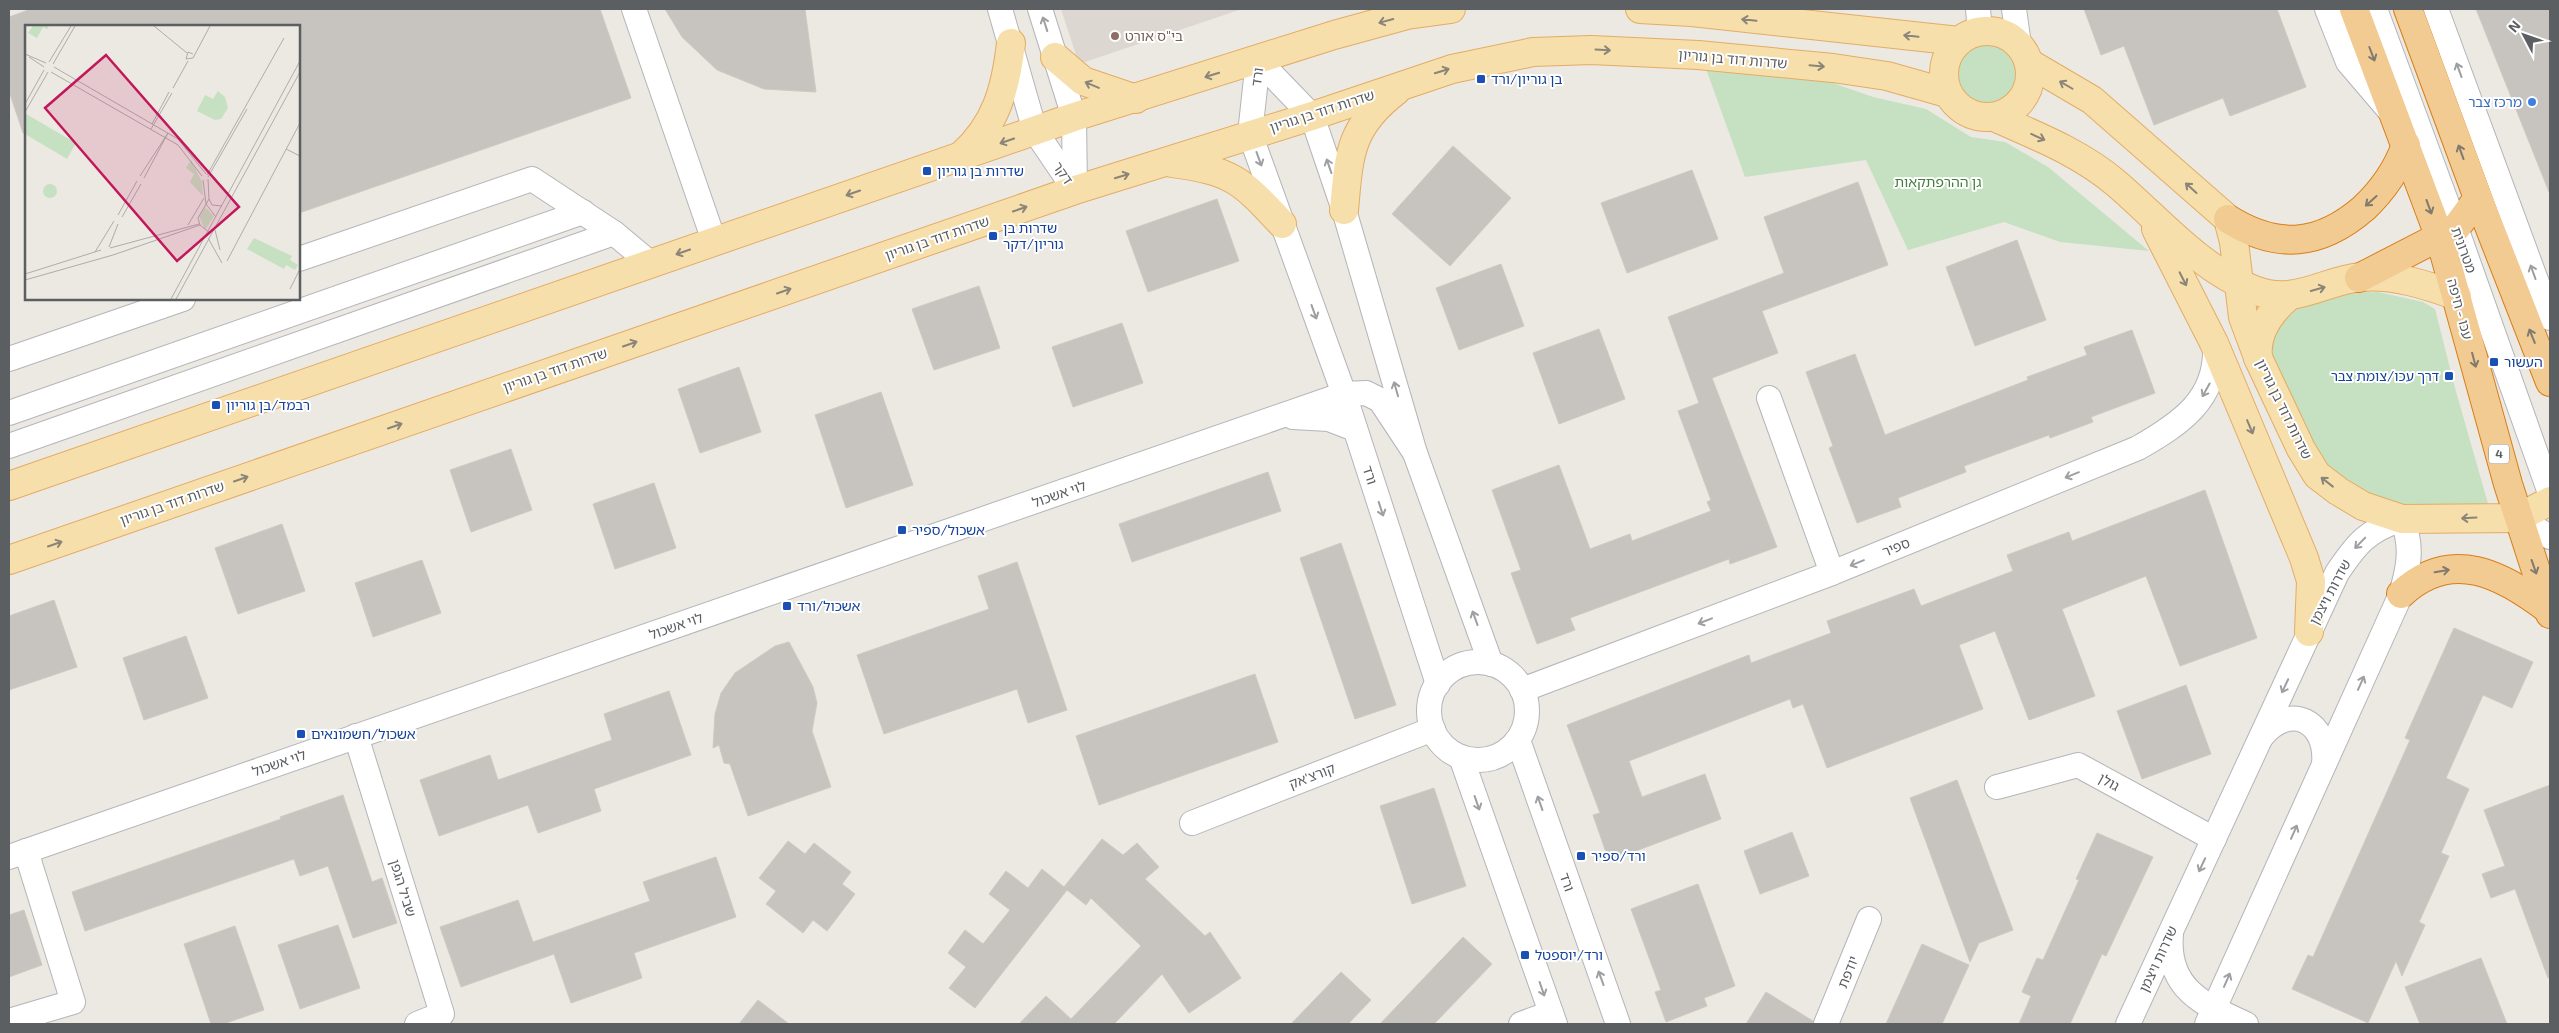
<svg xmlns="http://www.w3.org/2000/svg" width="2559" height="1033" viewBox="0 0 2559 1033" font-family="'Exo 2','Noto Sans Hebrew',sans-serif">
<rect width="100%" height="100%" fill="#ece8e2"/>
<polygon fill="#dcd8d1" points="1061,9 1242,9 1079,64"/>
<g fill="#c6e1c1">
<circle cx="1987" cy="74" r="29"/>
<polygon points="1705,66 1830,82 1873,97 1926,109 1971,137 2005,142 2048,167 2149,251 2060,242 2004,222 1908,250 1866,160 1745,177"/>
<polygon points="2378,292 2423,302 2435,309 2455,388 2489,507 2410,506 2377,500 2323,468 2267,358 2269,336 2300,301 2335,293"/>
</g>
<g fill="#c7c3bf" stroke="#d0c9c1">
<polygon points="31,9 600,9 631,98 299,213 299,26 26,26 26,132 23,133 9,91 9,17"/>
<polygon points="665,9 805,9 816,92 764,89 717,70 682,37"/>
<polygon points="2084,9 2277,9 2306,87 2230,116 2223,98 2154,125 2124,46 2101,55"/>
<polygon points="2476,9 2550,9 2550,192 2549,192"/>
<polygon points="1453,146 1511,198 1450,266 1392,214"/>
<polygon points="1692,170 1718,239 1627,273 1601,203"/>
<polygon points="1858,182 1888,265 1762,311 1778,353 1712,378 1777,547 1730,564 1729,559 1570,618 1575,630 1537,644 1511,573 1521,570 1492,490 1559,465 1590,549 1630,534 1632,541 1711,511 1707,502 1711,500 1678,411 1699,403 1668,317 1784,273 1764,217"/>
<polygon points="1217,199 1239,261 1148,292 1126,231"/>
<polygon points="2017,240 2046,320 1975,346 1946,267"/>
<polygon points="1501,264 1524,326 1459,350 1436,288"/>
<polygon points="979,286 1000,348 934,370 912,309"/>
<polygon points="1122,323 1143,383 1073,407 1052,347"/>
<polygon points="1599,329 1625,399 1559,424 1533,353"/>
<polygon points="2132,330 2155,393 2091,417 2093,422 2050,438 2049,435 1964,466 1966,472 1898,498 1901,507 1857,523 1829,448 1833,446 1806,372 1855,354 1885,435 2028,380 2027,377 2087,355 2084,347"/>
<polygon points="739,367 761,432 700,453 678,389"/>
<polygon points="881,392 913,485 846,508 815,415"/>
<polygon points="511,449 532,510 471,532 450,470"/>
<polygon points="1268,472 1281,511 1132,562 1119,524"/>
<polygon points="654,483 676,548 615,569 593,504"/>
<polygon points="2205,490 2257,638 2180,666 2146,576 2062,609 2095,696 2029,720 1995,631 1959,645 1983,709 1827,768 1803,704 1793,708 1790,699 1629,761 1642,797 1705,774 1721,819 1609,861 1593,815 1600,813 1567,725 1749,655 1751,663 1831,633 1827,621 1914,589 1921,606 2013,571 2007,555 2069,532 2072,541"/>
<polygon points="282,524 305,591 238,614 215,548"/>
<polygon points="1341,543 1396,705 1355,719 1300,558"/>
<polygon points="422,560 441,613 373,637 355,583"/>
<polygon points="1017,562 1067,710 1028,723 1017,689 884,734 857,655 989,609 978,576"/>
<polygon points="54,600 77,667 9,690 9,616"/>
<polygon points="2454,628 2533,662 2512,708 2483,695 2446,778 2469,789 2441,853 2449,856 2419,922 2425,925 2402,976 2396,961 2368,1023 2292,989 2308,955 2313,957 2352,870 2410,740 2405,738"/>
<polygon points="186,636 208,698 144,720 123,658"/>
<polygon points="789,642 813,687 817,703 812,731 831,787 748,816 730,764 724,763 719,745 713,748 715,714 721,693 735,673 775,646"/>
<polygon points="1255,674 1278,742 1099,805 1076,736"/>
<polygon points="2186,685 2211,754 2142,779 2117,711"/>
<polygon points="669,691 691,755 594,789 601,811 538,833 528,805 439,836 420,780 490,755 498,780 612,740 604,714"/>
<polygon points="1957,780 2013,930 1979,943 1970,962 1910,798"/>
<polygon points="2550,785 2550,978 2548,978 2515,889 2491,898 2482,874 2505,866 2484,810"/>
<polygon points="1434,788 1466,886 1412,904 1380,806"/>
<polygon points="343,795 372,882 382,878 397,923 353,938 328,866 300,876 294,859 85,931 72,892 281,819 280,817"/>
<polygon points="1792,832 1809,876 1760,894 1744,851"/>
<polygon points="2097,833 2153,857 2106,956 2102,954 2070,1024 2019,1024 2031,996 2022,992 2037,958 2043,960 2079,880 2076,879"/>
<polygon points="1102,839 1123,855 1137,843 1159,867 1145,879 1205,936 1210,932 1241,978 1189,1013 1162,974 1114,1024 1019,1024 1046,996 1071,1019 1141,946 1091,898 1086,905 1067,890 975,1008 949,988 966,967 948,953 965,930 983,944 1010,910 989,894 1006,871 1028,888 1042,869 1064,887"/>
<polygon points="788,841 805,854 814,843 851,872 842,884 855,894 827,931 813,920 803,933 766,904 776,891 759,878"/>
<polygon points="716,857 736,917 634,953 642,978 571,1003 554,954 461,987 440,927 518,900 533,942 650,901 643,882"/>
<polygon points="1698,884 1735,986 1704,998 1707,1006 1666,1022 1655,992 1661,990 1631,909"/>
<polygon points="24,910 42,965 9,977 9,915"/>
<polygon points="338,925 360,988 300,1009 278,945"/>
<polygon points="235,926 264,1010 223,1024 211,1024 184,944"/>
<polygon points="1463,937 1492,964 1434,1024 1380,1024"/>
<polygon points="1922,944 1969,965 1942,1024 1886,1024"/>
<polygon points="2481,958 2507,1024 2420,1024 2405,987"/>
<polygon points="1341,972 1371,1000 1348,1024 1291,1024"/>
<polygon points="1766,992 1813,1021 1813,1024 1746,1024"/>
<polygon points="758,1000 789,1024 739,1024"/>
</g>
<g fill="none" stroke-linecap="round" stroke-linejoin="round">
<g stroke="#b3b5b8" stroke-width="26">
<g id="minor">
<polyline points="634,9 714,241"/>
<polyline points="1000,9 1035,131 1075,190"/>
<polyline points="1040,9 1074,117 1075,190"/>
<polyline points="1978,9 1980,32"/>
<polyline points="2014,9 2019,45"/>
<polyline points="2327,9 2348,62 2389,110"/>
<polyline points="2375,9 2456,228 2550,493"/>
<polyline points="2436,9 2550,318"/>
<polyline points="1258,60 1250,134 1344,394 1438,684"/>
<polyline points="1258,60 1312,116 1344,210 1415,453 1491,664"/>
<polyline points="299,259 532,179 614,233 650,263"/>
<polyline points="9,359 183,299"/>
<polyline points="1769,398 1832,573"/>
<polyline points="9,413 583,212"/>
<polyline points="1293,417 1329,419 1355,429"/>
<polyline points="9,446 614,233"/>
<polyline points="2518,518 2550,537"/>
<circle cx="1478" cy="711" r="49"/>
<path d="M1522,690l310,-117 306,-125c42,-24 80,-49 77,-103"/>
<polyline points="356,736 442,1014 417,1024"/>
<path d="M2262,736c28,-34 66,-15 62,28"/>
<polyline points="1518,740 1618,1024"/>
<polyline points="1461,757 1555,1024"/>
<polyline points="1997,787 2078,765 2214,839"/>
<polyline points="1192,823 1433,729"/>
<polyline points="9,857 1344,394 1366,393 1380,400 1415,453"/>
<path d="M2171,934c-5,55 33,71 75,90"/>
<polyline points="9,1021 73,1002 26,851"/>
<polyline points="1521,1024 1551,1013"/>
<polyline points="1826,1024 1869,919"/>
<path d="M2128,1024l209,-451c20,-30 30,-42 65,-54 11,27 7,48 -1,75l-194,430"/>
</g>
</g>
<g stroke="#e3ac64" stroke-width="30">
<g id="major">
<polyline points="1640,9 1692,12 1959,41"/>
<circle cx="1987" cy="74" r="43"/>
<polyline points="1055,57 1083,81 1136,99"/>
<polyline points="2029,63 2092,100 2228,219 2234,242 2243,317 2259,360 2301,449 2317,475 2338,491 2363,506 2402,519 2518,518 2550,501"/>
<path d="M1994,117c43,19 87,36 123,67 43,37 82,84 137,106 41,16 68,-9 107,-13 32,-3 66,8 96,19"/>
<path d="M962,155c34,-30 44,-67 49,-112"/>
<path d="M1172,163c61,8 69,17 110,61"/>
<path d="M1344,210c5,-55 5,-83 52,-119"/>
<polyline points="2156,229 2214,343 2304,558 2311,581 2309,632"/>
<path d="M2258,358c-3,-25 12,-46 31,-62"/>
<polyline points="9,486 1074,117 1334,35 1407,15 1451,9"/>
<polyline points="9,560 1075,190 1312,116 1452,69 1533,52 1591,50 1698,55 1833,68 1887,76 1947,93"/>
</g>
</g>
<g stroke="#d87e16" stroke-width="30">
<g id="highway">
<polyline points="2354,9 2440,238 2508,484 2550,614"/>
<polyline points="2408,9 2478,198 2550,382"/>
<path d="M2228,219c50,31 92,27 136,-11 19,-18 33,-38 42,-63"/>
<polyline points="2359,278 2456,228 2478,198"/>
<path d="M2401,594c50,-47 101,-20 148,16"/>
</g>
</g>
<use href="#minor" stroke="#fff" stroke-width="24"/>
<use href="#major" stroke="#f7dfac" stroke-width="28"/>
<use href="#highway" stroke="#f2cb93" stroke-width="28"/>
</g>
<defs><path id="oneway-shaft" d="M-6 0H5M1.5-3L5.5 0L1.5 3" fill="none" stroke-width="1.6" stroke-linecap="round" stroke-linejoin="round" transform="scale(1.25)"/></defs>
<g stroke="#8a8578">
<use href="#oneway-shaft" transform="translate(1749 20) rotate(-174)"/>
<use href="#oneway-shaft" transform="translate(1386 21) rotate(165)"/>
<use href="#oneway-shaft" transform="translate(1911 36) rotate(-174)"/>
<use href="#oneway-shaft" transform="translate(1603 50) rotate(3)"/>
<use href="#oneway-shaft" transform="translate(1817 66) rotate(5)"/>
<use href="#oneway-shaft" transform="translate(1442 71) rotate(-17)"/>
<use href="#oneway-shaft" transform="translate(1212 75) rotate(163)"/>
<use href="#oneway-shaft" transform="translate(1092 85) rotate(-157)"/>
<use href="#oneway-shaft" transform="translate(2066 85) rotate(-150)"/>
<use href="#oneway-shaft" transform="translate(2038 137) rotate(24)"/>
<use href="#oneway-shaft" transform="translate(1007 141) rotate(161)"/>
<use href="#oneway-shaft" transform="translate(1122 176) rotate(-17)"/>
<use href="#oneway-shaft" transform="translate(2191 188) rotate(-138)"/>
<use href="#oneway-shaft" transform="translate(853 193) rotate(161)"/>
<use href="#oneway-shaft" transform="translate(1020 209) rotate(-19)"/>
<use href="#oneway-shaft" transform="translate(683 252) rotate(161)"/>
<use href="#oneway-shaft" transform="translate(2183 279) rotate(63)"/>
<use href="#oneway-shaft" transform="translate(2318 289) rotate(-16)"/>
<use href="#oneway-shaft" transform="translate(784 291) rotate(-19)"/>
<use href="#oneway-shaft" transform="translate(630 344) rotate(-19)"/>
<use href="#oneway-shaft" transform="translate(395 426) rotate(-19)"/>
<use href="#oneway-shaft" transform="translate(2250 427) rotate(67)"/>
<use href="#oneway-shaft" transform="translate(241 479) rotate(-19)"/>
<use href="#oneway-shaft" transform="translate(2327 482) rotate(-142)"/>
<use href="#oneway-shaft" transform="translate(2469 518) rotate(177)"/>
<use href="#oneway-shaft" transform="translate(55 544) rotate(-19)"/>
</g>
<g stroke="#9d9fa1">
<use href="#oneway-shaft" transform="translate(1045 24) rotate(-108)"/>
<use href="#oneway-shaft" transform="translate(2459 70) rotate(-110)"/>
<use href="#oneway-shaft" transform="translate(1259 159) rotate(70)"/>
<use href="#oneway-shaft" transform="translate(1329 166) rotate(-109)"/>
<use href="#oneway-shaft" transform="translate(2533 272) rotate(-110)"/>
<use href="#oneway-shaft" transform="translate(1314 312) rotate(70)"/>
<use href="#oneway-shaft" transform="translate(1396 389) rotate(-106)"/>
<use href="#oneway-shaft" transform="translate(2206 390) rotate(119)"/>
<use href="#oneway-shaft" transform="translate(2072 475) rotate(158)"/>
<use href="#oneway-shaft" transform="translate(1381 509) rotate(72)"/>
<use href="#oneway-shaft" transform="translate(2360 543) rotate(134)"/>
<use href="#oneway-shaft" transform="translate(1857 563) rotate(158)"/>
<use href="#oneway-shaft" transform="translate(1475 618) rotate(-110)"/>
<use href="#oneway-shaft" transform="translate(1705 621) rotate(159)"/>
<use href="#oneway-shaft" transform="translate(2361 683) rotate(-66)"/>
<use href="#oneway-shaft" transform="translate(2285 686) rotate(115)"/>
<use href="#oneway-shaft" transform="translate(1477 803) rotate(71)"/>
<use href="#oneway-shaft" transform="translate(1540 803) rotate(-109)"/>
<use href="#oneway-shaft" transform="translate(2294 832) rotate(-66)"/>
<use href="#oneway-shaft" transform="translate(2202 865) rotate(115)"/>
<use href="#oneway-shaft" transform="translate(1601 978) rotate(-110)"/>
<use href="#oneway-shaft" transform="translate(2227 980) rotate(-66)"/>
<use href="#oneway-shaft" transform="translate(1542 989) rotate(71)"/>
</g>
<g stroke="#817a6e">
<use href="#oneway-shaft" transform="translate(2372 54) rotate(69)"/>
<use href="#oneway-shaft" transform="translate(2461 152) rotate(-110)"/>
<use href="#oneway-shaft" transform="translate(2371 201) rotate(138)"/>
<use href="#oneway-shaft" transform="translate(2429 207) rotate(70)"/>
<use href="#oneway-shaft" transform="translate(2532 336) rotate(-112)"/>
<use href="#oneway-shaft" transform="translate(2474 360) rotate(75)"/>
<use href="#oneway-shaft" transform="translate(2534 567) rotate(71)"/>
<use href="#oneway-shaft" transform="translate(2442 571) rotate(-9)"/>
</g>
<circle fill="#8d6e63" stroke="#fff" stroke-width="2" cx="1115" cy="36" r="5"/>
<g fill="#1a4fb4" stroke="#fff" stroke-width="2">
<rect x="1476" y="74" width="10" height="10" rx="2.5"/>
<rect x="922" y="166" width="10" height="10" rx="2.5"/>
<rect x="988" y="231" width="10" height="10" rx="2.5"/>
<rect x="2489" y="357" width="10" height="10" rx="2.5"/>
<rect x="2444" y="371" width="10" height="10" rx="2.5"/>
<rect x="211" y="400" width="10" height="10" rx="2.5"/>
<rect x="897" y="525" width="10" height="10" rx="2.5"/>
<rect x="782" y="601" width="10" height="10" rx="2.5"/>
<rect x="296" y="729" width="10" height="10" rx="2.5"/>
<rect x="1576" y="851" width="10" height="10" rx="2.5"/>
<rect x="1520" y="950" width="10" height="10" rx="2.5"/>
</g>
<circle fill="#3f7fe0" stroke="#fff" stroke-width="2" cx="2532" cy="102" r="5"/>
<g text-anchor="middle" stroke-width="4" stroke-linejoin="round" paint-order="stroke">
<rect fill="#fff" stroke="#8c8f91" stroke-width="1" x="2489" y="444.5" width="20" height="19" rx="4"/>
<g font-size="12" font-weight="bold" fill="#5b5f62">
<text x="2499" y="458">4</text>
</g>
<g font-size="14" fill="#785e54" stroke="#fff" text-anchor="start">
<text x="1125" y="41">בי"ס אורט</text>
</g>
<g font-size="14" fill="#5b5f62" stroke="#fff">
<text transform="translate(1733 59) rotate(5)" y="5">שדרות דוד בן גוריון</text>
<text transform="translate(1257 77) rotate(-82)" y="5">ורד</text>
<text transform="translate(1322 111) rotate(-18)" y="5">שדרות דוד בן גוריון</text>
<text transform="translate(1063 173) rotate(56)" y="5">דקר</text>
<text transform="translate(937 238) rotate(-19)" y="5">שדרות דוד בן גוריון</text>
<text transform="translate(2464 250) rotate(70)" y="5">מטרונית</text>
<text transform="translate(2460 309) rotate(75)" y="5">עכו - חיפה</text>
<text transform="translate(555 370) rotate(-19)" y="5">שדרות דוד בן גוריון</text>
<text transform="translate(2284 409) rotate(64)" y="5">שדרות דוד בן גוריון</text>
<text transform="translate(1370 475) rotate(72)" y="5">ורד</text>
<text transform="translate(1059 494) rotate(-19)" y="5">לוי אשכול</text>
<text transform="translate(172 503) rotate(-19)" y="5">שדרות דוד בן גוריון</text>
<text transform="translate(1896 547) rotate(-22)" y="5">ספיר</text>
<text transform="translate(2330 592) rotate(-62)" y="5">שדרות ויצמן</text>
<text transform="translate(676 626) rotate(-19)" y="5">לוי אשכול</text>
<text transform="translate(279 763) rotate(-19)" y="5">לוי אשכול</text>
<text transform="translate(1312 776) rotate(-21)" y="5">קורצ'אק</text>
<text transform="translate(2109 782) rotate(29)" y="5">גולן</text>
<text transform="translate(1567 882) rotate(71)" y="5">ורד</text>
<text transform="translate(403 888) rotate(73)" y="5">שביל הגפן</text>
<text transform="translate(2158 959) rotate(-65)" y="5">שדרות ויצמן</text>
<text transform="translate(1848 972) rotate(-68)" y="5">יודפת</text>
</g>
<g font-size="14" fill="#164399" stroke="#fff" text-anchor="start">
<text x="1491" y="84">בן גוריון/ורד</text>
<text x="937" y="176">שדרות בן גוריון</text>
<text x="1003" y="233">שדרות בן<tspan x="1003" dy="16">גוריון/דקר</tspan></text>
<text x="2504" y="367">העשור</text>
<text x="2439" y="381" text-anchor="end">דרך עכו/צומת צבר</text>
<text x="226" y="410">רבמד/בן גוריון</text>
<text x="912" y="535">אשכול/ספיר</text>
<text x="797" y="611">אשכול/ורד</text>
<text x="311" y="739">אשכול/חשמונאים</text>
<text x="1591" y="861">ורד/ספיר</text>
<text x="1535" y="960">ורד/יוספטל</text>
</g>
<g font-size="14" fill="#366cbe" stroke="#fff" text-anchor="end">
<text x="2522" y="107">מרכז צבר</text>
</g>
<g font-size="14" fill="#437f3c" stroke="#fff">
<text x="1938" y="187">גן ההרפתקאות</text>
</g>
</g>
<g transform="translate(25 25)">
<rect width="275" height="275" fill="#ece8e2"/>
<path d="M8,1h16l-2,3 -4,-2 -6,11 -9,-5zM193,66l7,6 3,11 -7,11 -6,1 -18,-9 8,-16 8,4zM1,89l50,29 -9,16 -42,-25zM166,135l11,22 1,14 -13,-14 4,-8 -8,-6zM18 166a7 7 0 1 1 14 0a7 7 0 1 1-14 0ZM180,182l9,9 -9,14 -6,-14zM229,213l38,18 -2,4 8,5 -3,5 -9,-5 -2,4 -37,-20z" fill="#c6e1c1"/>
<path fill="none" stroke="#aeadab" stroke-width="1" d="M129,1l33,27M0,29l21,9M168,29l-5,-2 -2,7 7,-1 17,-32M4,32l15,10M24,37l22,-36M28,39l22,-38M29,42l124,72 28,35M26,47l127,73 24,31M148,63l15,-27M0,79l19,-34M0,87l23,-40M127,99l17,-32M126,104l21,-36M261,124l14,7M182,150l77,-137M115,151l28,-43M183,152l39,-68M119,153l24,-45M183,154l1,20 -11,19 2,7 10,8M178,155l3,24 10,13M184,174l3,6 10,1M93,190l19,-34M97,192l19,-33M163,200l16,-27M190,205l5,20M183,213l14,25M84,222l9,-23M85,223l89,-24M70,227l19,-31M202,236l73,-138M0,249l76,-24M0,255l88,-25 87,-30M265,264l10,-20M146,274l129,-238M151,274l124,-227"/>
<path fill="#c2185b" fill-opacity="0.15" stroke="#c2185b" stroke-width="2.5" d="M81,30l133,152 -62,54 -132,-153z"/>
<rect width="275" height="275" fill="none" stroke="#5b5f62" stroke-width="2.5"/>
</g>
<rect width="2559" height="1033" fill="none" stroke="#5b5f62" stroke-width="20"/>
<g transform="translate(2524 35) rotate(311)" stroke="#ffffff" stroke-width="4" paint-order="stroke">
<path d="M0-4L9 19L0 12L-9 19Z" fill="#5b5f62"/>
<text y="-8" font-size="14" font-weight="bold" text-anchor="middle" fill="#5b5f62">N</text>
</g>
</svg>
